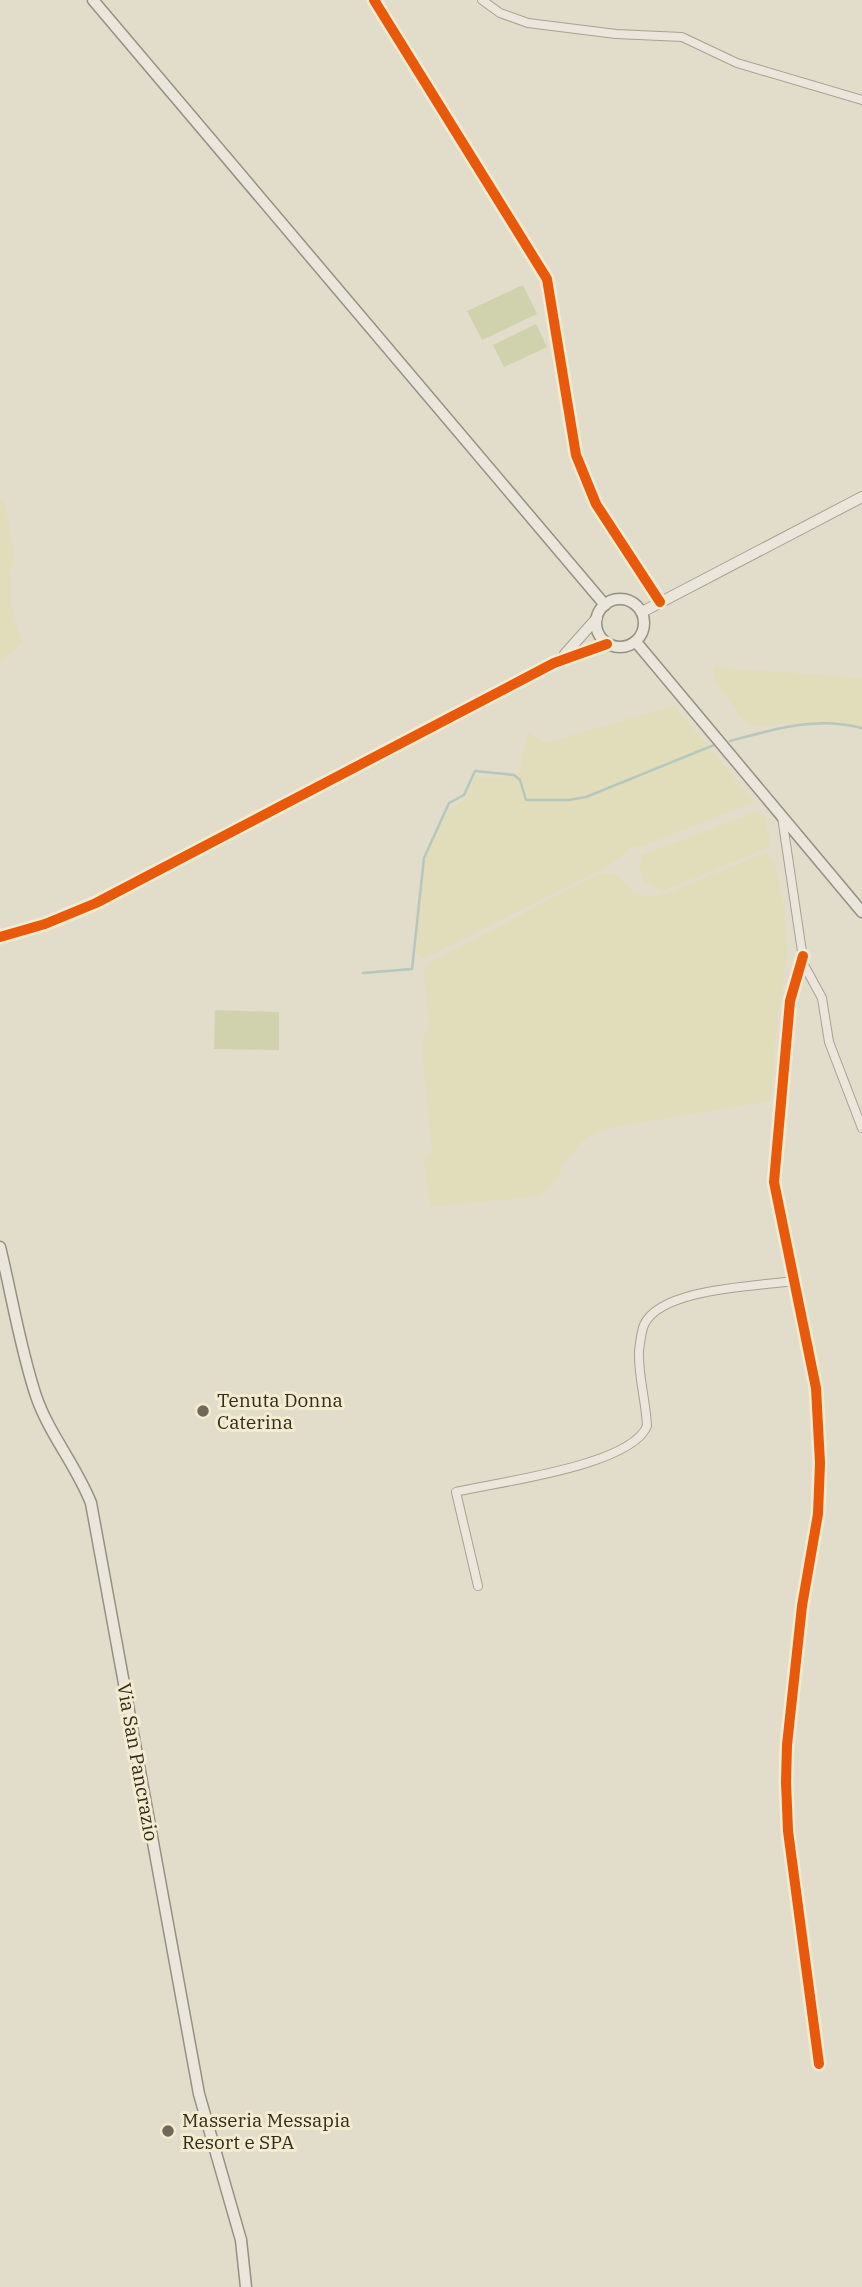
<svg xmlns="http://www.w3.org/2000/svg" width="862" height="2287" viewBox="0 0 862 2287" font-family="'IBM Plex Serif',serif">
<rect width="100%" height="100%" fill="#e2dcca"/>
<g fill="#e1ddbb">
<polygon points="4,498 15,559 10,570 11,606 22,643 0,662 0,499"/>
<polygon points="713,667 862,678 862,729 820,723 754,726 743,720 715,681"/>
<polygon points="674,706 754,802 640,847 631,847 609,866 422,959 416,953 415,915 428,849 448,811 467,797 474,777 518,777 528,732 545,743"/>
<polygon points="758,811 765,818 771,846 663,891 645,883 640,868 642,855"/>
<polygon points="762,854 768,854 774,861 785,913 787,958 778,1013 770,1101 603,1129 581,1142 548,1189 540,1196 430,1207 424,1160 432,1149 422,1052 424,1036 429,1025 424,977 426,965 598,874 615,873 634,892 645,896 665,894"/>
</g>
<g fill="#cfd2ad">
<polygon points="523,285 537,314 482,340 467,311"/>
<polygon points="536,324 547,347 504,367 493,345"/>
<polygon points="215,1010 279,1012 279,1050 214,1049"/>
</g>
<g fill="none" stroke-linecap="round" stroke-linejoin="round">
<g stroke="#b6c7bd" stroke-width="2.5">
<path d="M730,741c45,-12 86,-25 132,-13"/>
<polyline points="363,973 412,969 424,858 449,803 464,795 475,771 514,775 520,780 526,800 569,800 586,797 714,745"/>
</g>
<g stroke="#a7a194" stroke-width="10">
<g id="minor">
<polyline points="374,0 547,279 576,455 596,504 660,602"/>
<polyline points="482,0 500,13 528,23 616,34 682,37 737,63 862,100"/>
<polyline points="782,817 804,965 822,998 829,1042 862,1128"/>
<polyline points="803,956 790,1001 774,1182 816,1388 820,1463 818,1514 802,1606 787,1745 786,1782 788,1831 819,2064"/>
<path d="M478,1586l-22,-94c41,-10 175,-26 191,-66 -1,-25 -9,-50 -8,-75 1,-7 2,-19 5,-26 16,-37 114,-39 150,-44"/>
</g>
</g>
<g stroke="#a7a194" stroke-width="12">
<g id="tertiary">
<polyline points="642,612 862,497"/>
<polyline points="565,654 597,618"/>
<polyline points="0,937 45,924 96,903 554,663 607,644"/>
</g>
</g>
<g stroke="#969084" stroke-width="13">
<g id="secondary">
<polyline points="93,0 605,605"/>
<circle cx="620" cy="623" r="24"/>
<polyline points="636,642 862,912"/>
<path d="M0,1247c12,49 20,101 36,149 13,38 40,69 55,107l108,591 42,146 5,47"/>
</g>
</g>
<use href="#minor" stroke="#eae6dc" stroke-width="8"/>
<use href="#tertiary" stroke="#eae6dc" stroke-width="10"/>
<use href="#secondary" stroke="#eae6dc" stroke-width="10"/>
<g stroke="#f4ecd0" stroke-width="15">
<g id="cycleway">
<polyline points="374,0 547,279 576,455 596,504 660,602"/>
<polyline points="0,937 45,924 96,903 554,663 607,644"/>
<polyline points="803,956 790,1001 774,1182 816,1388 820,1463 818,1514 802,1606 787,1745 786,1782 788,1831 819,2064"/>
</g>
</g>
<use href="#cycleway" stroke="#e8590c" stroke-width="10"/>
</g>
<g fill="#71685a" stroke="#f4ecd0" stroke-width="2.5">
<circle cx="203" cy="1411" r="7"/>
<circle cx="168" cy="2131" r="7"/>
</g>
<g text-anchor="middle" stroke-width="6" stroke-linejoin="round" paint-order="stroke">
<g font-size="19" fill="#342a1d" stroke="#f4ecd0" text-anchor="start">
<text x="217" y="1407">Tenuta Donna<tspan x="217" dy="22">Caterina</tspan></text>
<text x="182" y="2127">Masseria Messapia<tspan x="182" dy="22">Resort e SPA</tspan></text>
</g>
<g font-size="19" fill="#342a1d" stroke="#f4ecd0">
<text transform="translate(138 1762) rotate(80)" y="7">Via San Pancrazio</text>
</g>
</g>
</svg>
